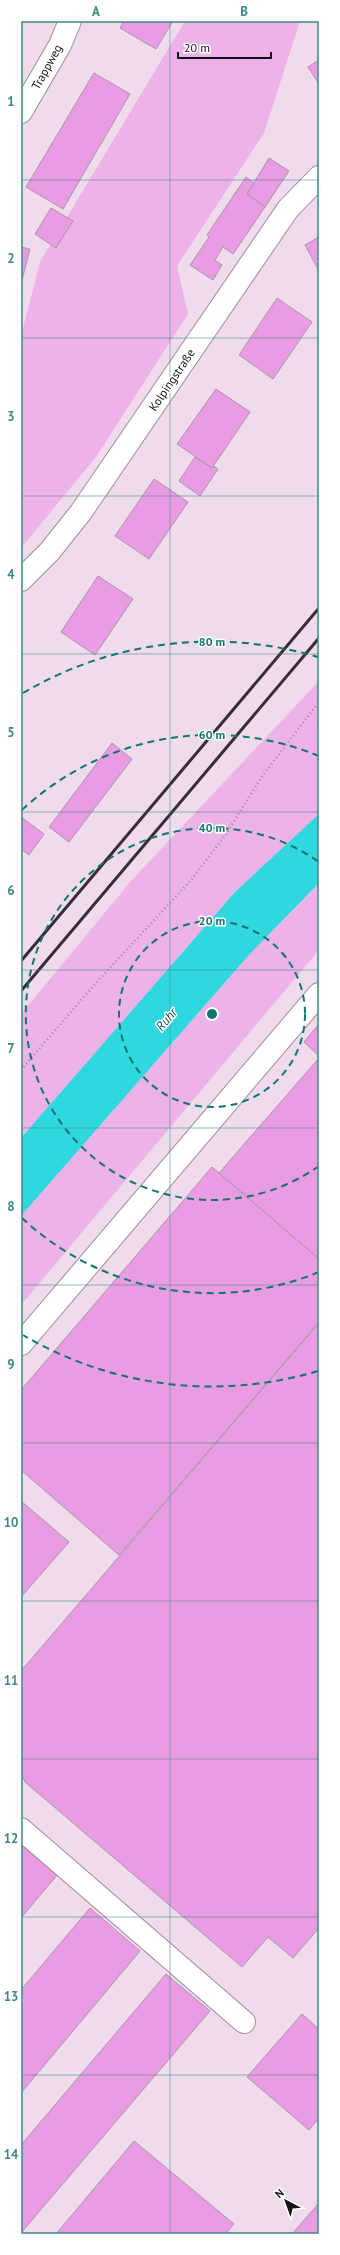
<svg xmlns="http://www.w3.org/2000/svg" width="340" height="2255" viewBox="0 0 340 2255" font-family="'PT Sans',sans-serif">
<rect width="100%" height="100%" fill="#f0dbed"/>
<g fill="#edb2e7">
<polygon points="185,21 300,21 264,133 177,266 188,314 96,457 21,548 21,336 40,262"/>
<polygon points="319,681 319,814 235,892 21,1138 21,1014 131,881"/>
<polygon points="319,883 319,950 21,1305 21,1216 248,956"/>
</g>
<polygon fill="#2fd7de" points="319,814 319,883 248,956 21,1216 21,1138 235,892"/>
<g fill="#e99ce3" stroke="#aa96a8">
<polygon points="124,21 173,21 156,49 120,28"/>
<polygon points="319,60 319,84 308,67"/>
<polygon points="94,73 130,94 63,209 26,187"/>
<polygon points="269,158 289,171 265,207 247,194"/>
<polygon points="246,177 254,183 247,194 265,207 233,254 223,247 215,260 222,265 213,280 190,265 209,237 207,235"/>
<polygon points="51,208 73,221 56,248 35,234"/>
<polygon points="319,237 319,271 305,245"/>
<polygon points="21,247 30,249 21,284"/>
<polygon points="277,298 312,322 273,379 239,355"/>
<polygon points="216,389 250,412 212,468 177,444"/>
<polygon points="195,457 212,468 213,466 218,469 200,496 179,481"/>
<polygon points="154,479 188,502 149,559 115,536"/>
<polygon points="98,576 133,599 95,655 61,632"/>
<polygon points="112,743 132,759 69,842 49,827"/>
<polygon points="21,817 44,834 29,855 21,849"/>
<polygon points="319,1024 319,1056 304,1042"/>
<polygon points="319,1058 319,1259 219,1173"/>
<polygon points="212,1167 319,1259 319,1322 119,1555 21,1470 21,1390"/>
<polygon points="319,1323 319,1928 293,1958 268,1937 242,1967 25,1782 21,1773 21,1671"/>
<polygon points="21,1501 69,1542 21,1597"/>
<polygon points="21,1845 57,1875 21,1918"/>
<polygon points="90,1908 140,1951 21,2093 21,1990"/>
<polygon points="166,1974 210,2011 21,2233 21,2145"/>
<polygon points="302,2014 319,2029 319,2072 316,2075 319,2077 319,2118 309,2130 247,2077"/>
<polygon points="134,2141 234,2224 225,2234 56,2234"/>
<polygon points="319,2203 319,2234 292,2234"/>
</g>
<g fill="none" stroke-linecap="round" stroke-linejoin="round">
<g stroke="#9f8b9d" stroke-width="24">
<g id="minor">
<polyline points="21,112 60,45 70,21"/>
<polyline points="21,580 50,551 81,512 288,209 319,177"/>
<polyline points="21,1344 319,994"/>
<polyline points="21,1829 244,2022"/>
</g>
</g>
<polyline stroke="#9a8b98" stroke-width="2.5" stroke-dasharray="1 3" stroke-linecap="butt" points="21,1070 95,984 192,879 226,834 263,775 319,702"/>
<use href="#minor" stroke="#fff" stroke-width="22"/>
<g stroke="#362d35" stroke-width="3">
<polyline points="21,961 319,608"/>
<polyline points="21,991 319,638"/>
</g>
</g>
<path fill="none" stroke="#3e878a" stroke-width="1" stroke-opacity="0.55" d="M170,21v2213M21,180h298M21,338h298M21,496h298M21,654h298M21,812h298M21,970h298M21,1128h298M21,1285h298M21,1443h298M21,1601h298M21,1759h298M21,1917h298M21,2075h298"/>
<g fill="none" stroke="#0f766e" stroke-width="2" stroke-dasharray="7 5">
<circle cx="212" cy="1014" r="93"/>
<path d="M319 1166A186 186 0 1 1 319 862"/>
<path d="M319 1272A279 279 0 0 1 22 1218M22 810A279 279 0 0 1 319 756"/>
<path d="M318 1371A372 372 0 0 1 23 1335M23 693A372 372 0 0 1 318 657"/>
</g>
<g text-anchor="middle" stroke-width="3" stroke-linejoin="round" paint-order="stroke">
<g font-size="12" fill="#160f15" stroke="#fff">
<text transform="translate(47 67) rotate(-61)" y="4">Trappweg</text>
<text transform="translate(172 380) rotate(-56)" y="4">Kolpingstraße</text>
</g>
<g font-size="13" font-style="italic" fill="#0b5153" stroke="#fff">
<text transform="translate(166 1019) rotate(-50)" y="5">Ruhr</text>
</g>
</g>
<circle cx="212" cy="1014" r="6" fill="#0f766e" stroke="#fff" stroke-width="2"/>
<g font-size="12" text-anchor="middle" font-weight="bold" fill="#0f766e" stroke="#fff" stroke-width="3" stroke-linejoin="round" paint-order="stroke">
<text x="212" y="646">80 m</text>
<text x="212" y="739">60 m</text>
<text x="212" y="832">40 m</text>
<text x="212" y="925">20 m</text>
</g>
<rect width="340" height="2255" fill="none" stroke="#ffffff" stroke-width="44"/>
<g transform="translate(286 2201) rotate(319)" stroke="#ffffff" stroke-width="3" paint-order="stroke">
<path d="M0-3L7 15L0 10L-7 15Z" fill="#160f15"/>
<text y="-6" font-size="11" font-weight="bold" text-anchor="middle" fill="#160f15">N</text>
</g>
<path d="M178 52v6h93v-6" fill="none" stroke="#160f15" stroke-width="2"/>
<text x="184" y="52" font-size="12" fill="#160f15" stroke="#ffffff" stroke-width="3" paint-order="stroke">20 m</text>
<rect x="22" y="22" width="296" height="2211" fill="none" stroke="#3e878a" stroke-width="1.5"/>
<g font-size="13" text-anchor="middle" font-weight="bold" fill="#3e878a">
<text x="96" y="16">A</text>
<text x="244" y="16">B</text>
<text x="11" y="106">1</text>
<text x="11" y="263">2</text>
<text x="11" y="421">3</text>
<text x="11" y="579">4</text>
<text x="11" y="737">5</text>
<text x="11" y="895">6</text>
<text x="11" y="1053">7</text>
<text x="11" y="1211">8</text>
<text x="11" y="1369">9</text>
<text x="11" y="1527">10</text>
<text x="11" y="1685">11</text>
<text x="11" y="1843">12</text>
<text x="11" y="2001">13</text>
<text x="11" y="2159">14</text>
</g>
</svg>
